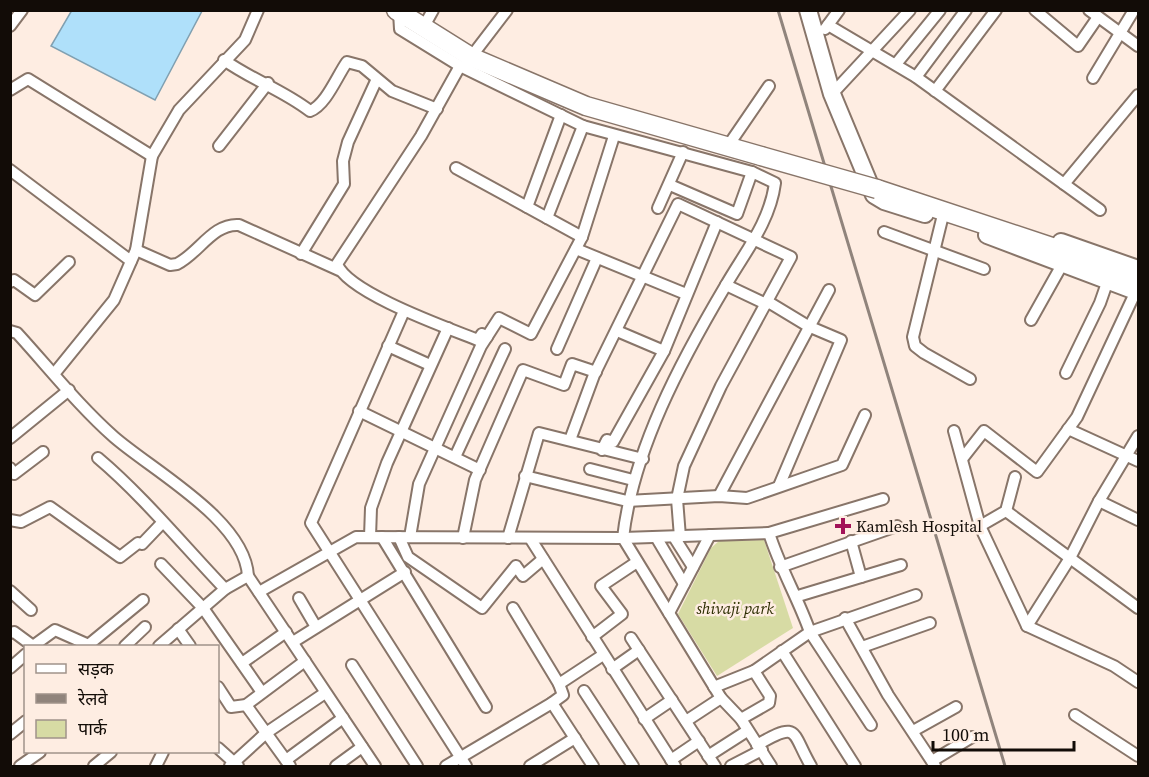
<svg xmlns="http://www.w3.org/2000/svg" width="1149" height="777" viewBox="0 0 1149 777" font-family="'Source Serif 4','Noto Sans Devanagari',serif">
<rect width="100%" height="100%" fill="#feede2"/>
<polygon fill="#d7dba4" points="764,540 793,628 717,676 678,614 711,548 719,541"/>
<polygon fill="#afe0fa" stroke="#80a0b1" stroke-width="1.5" points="72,10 202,10 202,11 155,100 51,46"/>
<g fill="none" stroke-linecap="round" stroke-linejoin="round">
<g stroke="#887569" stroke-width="14">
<g id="street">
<polyline points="1035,10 1078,46 1098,17"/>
<polyline points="1089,10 1138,46"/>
<path d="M399,12l1,17 60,37 123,60 169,46 23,11c-5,39 -30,69 -49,102 -45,76 -93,165 -103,253l98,160 20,21 30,47"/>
<polyline points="828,25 916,77 1100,210"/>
<polyline points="10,26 22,10"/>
<polyline points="423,28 433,10"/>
<polyline points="825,29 839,10"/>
<polyline points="471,57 507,10"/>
<path d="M224,60c28,20 59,30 86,51 16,-6 27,-35 37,-49l15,4 30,25 45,18"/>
<polyline points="896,64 940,10"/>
<path d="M460,66l-39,70 -84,128c11,29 111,64 141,76l4,-6 5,3"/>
<polyline points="916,77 966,10"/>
<polyline points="1093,78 1134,10"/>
<polyline points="10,90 28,79 152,156 179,110 245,40 258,10"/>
<polyline points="935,91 996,10"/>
<polyline points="832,94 910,10"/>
<polyline points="219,146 268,83"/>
<polyline points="728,146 769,86"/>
<polyline points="456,168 582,237 614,136"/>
<polyline points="10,170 131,261"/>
<polyline points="1064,184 1138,95"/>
<polyline points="670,185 737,214 752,172"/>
<polyline points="527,207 561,115"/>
<polyline points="658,208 683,152"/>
<polyline points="547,218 583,126"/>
<polyline points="942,219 913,337 915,346 924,353 970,379"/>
<polyline points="884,232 984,269"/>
<polyline points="576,249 686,294"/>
<path d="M136,250l34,15 7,-1c22,-11 36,-41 62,-39l100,45"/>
<polyline points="301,254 344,184 343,161 348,142 376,81"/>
<polyline points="10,282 14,280 35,295 69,262"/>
<polyline points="726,285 766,304 770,303 808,326 841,340 779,486"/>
<polyline points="404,311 311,523 466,766"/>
<polyline points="1031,320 1063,263"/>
<path d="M10,331l7,2c32,35 62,73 97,104 39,34 131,83 134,139l127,190"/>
<polyline points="617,331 664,351"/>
<polyline points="388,346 430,365"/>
<polyline points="557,349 597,258"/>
<polyline points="1066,373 1100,303 1108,280"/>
<polyline points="54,374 114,300 136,250 152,156"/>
<polyline points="359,411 480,470"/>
<polyline points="1068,429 1138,461"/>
<polyline points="954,431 980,526 1027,626 1114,666 1138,682"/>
<polyline points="10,438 69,390"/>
<polyline points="570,440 594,375 678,204 791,257 721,386 684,466 677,499 680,537"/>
<polyline points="602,450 607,440 613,442 664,351 717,222"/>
<polyline points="455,457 505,349"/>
<path d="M98,458c44,37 86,88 127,131l23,-13"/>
<polyline points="962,459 984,431 1037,472 1077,417 1136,291"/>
<polyline points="10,468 14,474 43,452"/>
<polyline points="590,469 633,480"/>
<polyline points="525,476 627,501 719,496 747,498 842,465 865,415"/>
<polyline points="719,496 829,290"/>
<polyline points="1099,501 1138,520"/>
<polyline points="1006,511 1138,608"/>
<polyline points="10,520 21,522 50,507 120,557 138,543 142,544 162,523"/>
<polyline points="980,526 1006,511 1015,477"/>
<polyline points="769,533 883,499"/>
<polyline points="370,537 371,508 387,463 448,328"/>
<polyline points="382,537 486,707"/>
<polyline points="399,537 408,557 482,608 516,566 523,576 543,559"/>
<polyline points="410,537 419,484 481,346 499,318 531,334 582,237"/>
<polyline points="656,537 684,584"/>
<polyline points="674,537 693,567"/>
<polyline points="463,538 475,480 523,370 564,385 572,364 596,372"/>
<polyline points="508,538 539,433 643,459"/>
<polyline points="530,538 675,766"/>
<polyline points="851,541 861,577"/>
<polyline points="161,564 203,608 261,691"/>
<polyline points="780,567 897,526"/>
<polyline points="10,591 31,610"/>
<path d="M259,592l97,-55 267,1 146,-5c11,35 29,65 41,99l-56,39 -40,16"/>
<polyline points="798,596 901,565"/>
<polyline points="299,598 316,627"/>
<polyline points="513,608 559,684 603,655"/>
<polyline points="669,613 710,535"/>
<polyline points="845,618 888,695 935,766"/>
<polyline points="1027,626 1070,558 1099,501 1138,436"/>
<polyline points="178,629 190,646"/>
<polyline points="10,633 14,632 33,646"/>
<polyline points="592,637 622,614 601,586 637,562"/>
<polyline points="631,638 715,766"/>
<polyline points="293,642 405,572"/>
<polyline points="33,646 55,630 91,646"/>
<polyline points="87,646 143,600"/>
<polyline points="125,646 145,627"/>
<polyline points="159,646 225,589"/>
<polyline points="862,647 930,623"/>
<polyline points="782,651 855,766"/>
<polyline points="242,663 286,632"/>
<polyline points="352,665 417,766"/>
<polyline points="10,668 26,654"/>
<polyline points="612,669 639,650"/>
<polyline points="218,687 231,707 246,705 305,661"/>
<polyline points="584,691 633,766"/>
<polyline points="552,703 563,695 559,684"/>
<polyline points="246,705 290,766"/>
<polyline points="1075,715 1138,756"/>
<polyline points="644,719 672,700"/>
<polyline points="741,719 769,703 770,696 754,671"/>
<polyline points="686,721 721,698"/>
<polyline points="871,725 810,632 916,595"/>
<polyline points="913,731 956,707"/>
<polyline points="10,734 26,721"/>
<path d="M757,745c43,-25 34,-13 54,21"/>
<polyline points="218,748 238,766"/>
<polyline points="708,756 747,731"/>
<polyline points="286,760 343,718"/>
<polyline points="671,760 699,741"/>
<polyline points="932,761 972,737"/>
<polyline points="20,766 40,752"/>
<polyline points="94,766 111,752"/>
<polyline points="156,766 163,752"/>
<polyline points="230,766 266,733 325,693"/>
<polyline points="336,766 362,747"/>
<polyline points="446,766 552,703 593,766"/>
<polyline points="530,766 575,738"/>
<polyline points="731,766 762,750"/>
</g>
</g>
<g stroke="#887569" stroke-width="20">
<g id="secondary">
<polyline points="808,10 832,94 874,195 884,201 925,214"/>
<polyline points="987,235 1138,292"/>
<polyline points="1061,242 1138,269"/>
</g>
</g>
<g stroke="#887569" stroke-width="21">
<g id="primary">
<polyline points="396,10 471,57 586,106 761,156"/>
<polyline points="877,189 1061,250 1138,280"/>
</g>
</g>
<use href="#street" stroke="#fff" stroke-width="10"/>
<use href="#secondary" stroke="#fff" stroke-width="16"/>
<use href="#primary" stroke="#fff" stroke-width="18"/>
<polyline stroke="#90847c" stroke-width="3" points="778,10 1005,766"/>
<g stroke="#887569" stroke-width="21" stroke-linecap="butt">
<polyline id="primary-bridge" points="761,156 877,189"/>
</g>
<use href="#primary-bridge" stroke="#fff" stroke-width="18"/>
</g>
<path fill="#a21358" stroke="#feede2" stroke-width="2" d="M840 517h6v6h6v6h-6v6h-6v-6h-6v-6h6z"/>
<g text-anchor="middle" stroke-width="5" stroke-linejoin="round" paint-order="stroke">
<g font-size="16" fill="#120c07" stroke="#feede2" text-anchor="start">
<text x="856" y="532">Kamlesh Hospital</text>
</g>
<g font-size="16" font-style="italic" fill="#2c2d00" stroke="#feede2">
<text x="735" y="614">shivaji park</text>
</g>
</g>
<rect width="1149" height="777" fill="none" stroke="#120c07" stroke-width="24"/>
<rect x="24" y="645" width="195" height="108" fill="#feede2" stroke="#a0938a" stroke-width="1.5"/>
<rect x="36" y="664" width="30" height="9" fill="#ffffff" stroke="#a0938a" stroke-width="1.5"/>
<text x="78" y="675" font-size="18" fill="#120c07">सड़क</text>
<rect x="36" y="694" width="30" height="9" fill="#90847c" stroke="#a0938a" stroke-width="1.5"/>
<text x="78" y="705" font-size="18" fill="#120c07">रेलवे</text>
<rect x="36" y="720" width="30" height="18" fill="#d7dba4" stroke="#a0938a" stroke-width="1.5"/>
<text x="78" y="735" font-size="18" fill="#120c07">पार्क</text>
<path d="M933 741v9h141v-9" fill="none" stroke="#120c07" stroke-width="3"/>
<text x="942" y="741" font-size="18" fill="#120c07" stroke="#feede2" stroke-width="4.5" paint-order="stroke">100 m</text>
</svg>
